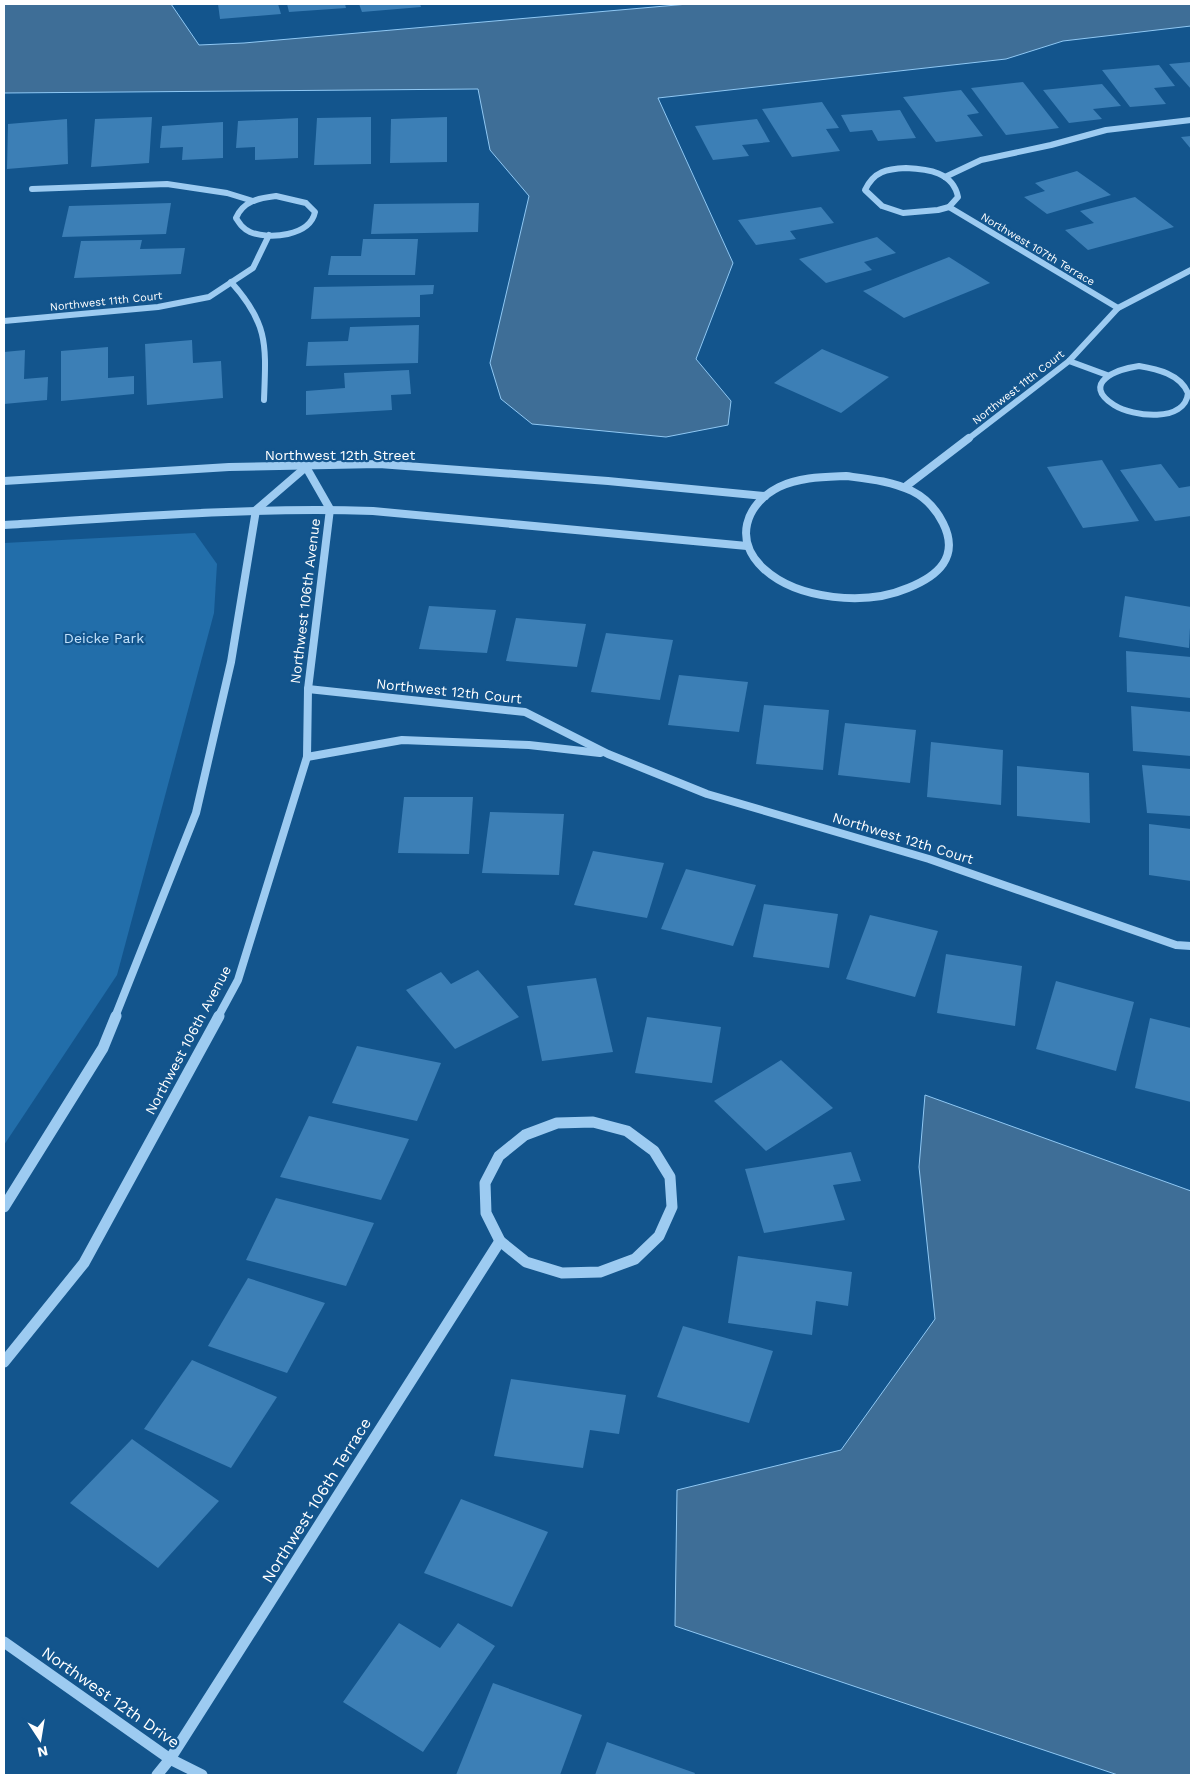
<svg xmlns="http://www.w3.org/2000/svg" width="1195" height="1779" viewBox="0 0 1195 1779" font-family="'Work Sans',sans-serif">
<rect width="100%" height="100%" fill="#13558d"/>
<polygon fill="#226eaa" points="195,533 217,564 214,613 117,975 4,1145 4,543"/>
<g fill="#3e6e97" stroke="#8fc8f4">
<polygon points="4,4 171,4 199,45 244,43 688,4 1191,4 1191,26 1063,41 1006,59 658,98 733,263 696,359 731,401 728,425 666,437 532,424 501,399 490,363 529,196 490,150 478,89 4,93"/>
<polygon points="925,1095 1191,1191 1191,1775 1118,1775 675,1626 677,1490 841,1450 935,1319 919,1167"/>
</g>
<g fill="#3c7fb6">
<polygon points="218,4 278,4 281,14 220,19"/>
<polygon points="287,4 345,4 346,8 289,12"/>
<polygon points="359,4 420,4 421,7 362,12"/>
<polygon points="1191,62 1191,89 1169,64"/>
<polygon points="1159,65 1175,86 1154,88 1166,104 1130,107 1102,70"/>
<polygon points="1023,82 1059,128 1006,135 971,88"/>
<polygon points="1102,84 1121,106 1093,109 1102,119 1069,123 1043,90"/>
<polygon points="961,90 979,113 967,115 983,136 936,142 903,97"/>
<polygon points="822,102 839,128 826,129 840,151 792,157 762,109"/>
<polygon points="900,110 916,138 878,141 872,130 850,132 841,115"/>
<polygon points="152,117 149,163 91,167 95,119"/>
<polygon points="371,117 371,164 314,165 317,118"/>
<polygon points="447,117 447,162 390,163 391,119"/>
<polygon points="298,118 298,158 255,160 255,147 236,148 238,121"/>
<polygon points="67,119 68,164 7,169 8,124"/>
<polygon points="757,119 770,142 742,145 749,156 713,160 695,126"/>
<polygon points="223,122 223,158 182,160 183,147 160,148 162,126"/>
<polygon points="1191,136 1191,149 1181,137"/>
<polygon points="1077,171 1111,195 1047,214 1024,197 1045,191 1035,183"/>
<polygon points="1135,197 1174,227 1088,250 1065,230 1094,223 1080,211"/>
<polygon points="171,203 166,234 62,237 69,206"/>
<polygon points="479,203 478,232 371,234 374,204"/>
<polygon points="821,207 834,223 790,231 796,239 756,245 738,220"/>
<polygon points="877,237 896,253 864,262 872,270 826,283 799,259"/>
<polygon points="363,239 418,239 415,275 328,275 331,256 361,256"/>
<polygon points="142,240 140,249 185,248 181,274 74,278 81,241"/>
<polygon points="949,257 990,283 904,318 863,291"/>
<polygon points="434,285 433,294 420,295 420,317 311,319 314,287"/>
<polygon points="419,325 418,363 306,366 308,342 348,341 350,327"/>
<polygon points="192,340 193,363 221,361 223,398 147,405 145,344"/>
<polygon points="108,347 108,378 134,376 134,394 61,401 61,351"/>
<polygon points="822,349 889,377 841,413 774,383"/>
<polygon points="25,350 24,379 48,377 47,400 4,404 4,352"/>
<polygon points="409,370 411,394 391,395 392,410 306,415 306,391 345,388 344,373"/>
<polygon points="1102,460 1139,521 1083,528 1047,467"/>
<polygon points="1161,464 1179,488 1191,486 1191,516 1155,521 1120,470"/>
<polygon points="1125,596 1191,607 1189,648 1119,637"/>
<polygon points="429,606 496,610 487,653 419,649"/>
<polygon points="516,618 586,624 577,667 506,661"/>
<polygon points="606,633 673,640 660,700 591,692"/>
<polygon points="1126,651 1191,657 1191,698 1127,692"/>
<polygon points="679,675 748,682 739,732 668,725"/>
<polygon points="764,705 829,710 823,770 756,764"/>
<polygon points="1131,706 1191,712 1191,756 1133,751"/>
<polygon points="845,723 916,730 910,783 838,775"/>
<polygon points="931,742 1003,750 1001,805 927,797"/>
<polygon points="1142,765 1191,769 1191,816 1147,813"/>
<polygon points="1017,766 1089,773 1090,823 1017,816"/>
<polygon points="404,797 473,797 469,854 398,853"/>
<polygon points="490,812 564,814 559,875 482,873"/>
<polygon points="1149,824 1191,829 1191,881 1149,875"/>
<polygon points="593,851 664,863 647,918 574,905"/>
<polygon points="686,869 756,885 733,946 661,929"/>
<polygon points="764,904 838,914 829,968 753,957"/>
<polygon points="870,915 938,931 915,997 846,979"/>
<polygon points="946,954 1022,966 1015,1026 937,1013"/>
<polygon points="478,970 519,1017 455,1049 406,990 441,972 451,984"/>
<polygon points="596,978 613,1052 542,1061 527,986"/>
<polygon points="1056,981 1134,1002 1116,1071 1036,1049"/>
<polygon points="647,1017 721,1027 712,1083 635,1073"/>
<polygon points="1150,1018 1191,1028 1191,1102 1135,1088"/>
<polygon points="357,1046 441,1063 417,1121 332,1103"/>
<polygon points="781,1060 833,1108 766,1151 714,1101"/>
<polygon points="309,1116 409,1139 381,1200 280,1177"/>
<polygon points="851,1152 861,1181 833,1185 845,1220 764,1233 745,1169"/>
<polygon points="276,1198 374,1223 346,1286 246,1260"/>
<polygon points="738,1256 852,1272 848,1306 816,1301 812,1335 728,1323"/>
<polygon points="248,1278 325,1303 287,1373 208,1346"/>
<polygon points="683,1326 773,1351 749,1423 657,1397"/>
<polygon points="192,1360 277,1397 231,1468 144,1429"/>
<polygon points="511,1379 626,1395 619,1434 590,1430 583,1468 494,1456"/>
<polygon points="132,1439 219,1501 158,1568 70,1503"/>
<polygon points="461,1499 548,1532 512,1607 424,1573"/>
<polygon points="399,1623 440,1648 458,1623 495,1646 423,1752 343,1702"/>
<polygon points="493,1683 582,1715 560,1775 456,1775"/>
<polygon points="607,1742 695,1773 694,1775 595,1775"/>
</g>
<g fill="none" stroke-linecap="round" stroke-linejoin="round">
<g stroke="#9dcbf1" stroke-width="6">
<path d="M906,168c22,1 47,4 52,29l-9,10 -11,3 -35,3 -21,-7 -17,-16c9,-19 22,-21 41,-22z"/>
<polyline points="945,177 981,160 1051,145 1106,130 1191,120"/>
<polyline points="32,189 167,184 227,193 253,201"/>
<path d="M276,196l30,7 9,9c-5,24 -46,28 -65,20 -7,-3 -10,-8 -14,-14 7,-17 23,-20 40,-22z"/>
<polyline points="949,207 1118,308"/>
<path d="M231,282c38,42 35,64 33,118"/>
<polyline points="4,321 158,307 209,297 253,268 269,235"/>
<polyline points="1069,361 1107,375"/>
<path d="M1139,366c18,3 41,8 49,27 -3,30 -55,24 -74,12 -34,-22 3,-36 25,-39z"/>
<polyline points="968,439 1069,361 1118,308 1191,270"/>
</g>
<g stroke="#9dcbf1" stroke-width="8">
<path d="M846,476c23,3 45,5 66,15 14,7 24,18 31,32 17,34 -5,53 -35,65 -42,18 -110,12 -144,-19 -31,-28 -19,-65 15,-82 21,-10 45,-10 67,-11z"/>
<polyline points="4,481 229,467 379,464 608,481 765,496"/>
<polyline points="905,487 969,438"/>
<path d="M4,525c123,-8 246,-18 369,-14l374,35"/>
<polyline points="308,689 525,712 608,754 707,794 929,859 1176,945 1191,946"/>
<polyline points="307,757 402,740 529,745 600,753"/>
<polyline points="115,1017 196,813 231,662 256,510 306,467 330,509 308,689 307,757 238,980 218,1017"/>
</g>
<g stroke="#9dcbf1" stroke-width="11">
<polygon points="593,1122 627,1131 654,1151 670,1177 672,1207 659,1236 635,1259 600,1272 562,1273 526,1262 500,1241 486,1213 485,1183 499,1156 525,1135 557,1123"/>
<polyline points="4,1207 103,1048 116,1016"/>
<polyline points="4,1362 84,1263 219,1016"/>
<polyline points="4,1642 170,1759 202,1775"/>
<polyline points="157,1775 170,1759 500,1241"/>
</g>
</g>
<g text-anchor="middle" stroke-width="4.5" stroke-linejoin="round" paint-order="stroke">
<g font-size="11" fill="#fff" stroke="#13558d">
<text transform="translate(1038 249) rotate(31)" y="4">Northwest 107th Terrace</text>
<text transform="translate(106 301) rotate(-6)" y="4">Northwest 11th Court</text>
<text transform="translate(1018 387) rotate(-38)" y="4">Northwest 11th Court</text>
</g>
<g font-size="14" fill="#fff" stroke="#13558d">
<text x="340" y="460">Northwest 12th Street</text>
<text transform="translate(305 601) rotate(-83)" y="5">Northwest 106th Avenue</text>
<text transform="translate(449 691) rotate(6)" y="5">Northwest 12th Court</text>
<text transform="translate(903 838) rotate(17)" y="5">Northwest 12th Court</text>
<text transform="translate(188 1040) rotate(-62)" y="5">Northwest 106th Avenue</text>
</g>
<g font-size="14" fill="#c4e3fc" stroke="#13558d">
<text x="104" y="643">Deicke Park</text>
</g>
<g font-size="16" fill="#fff" stroke="#13558d">
<text transform="translate(316 1500) rotate(-58)" y="6">Northwest 106th Terrace</text>
<text transform="translate(111 1697) rotate(35)" y="6">Northwest 12th Drive</text>
</g>
</g>
<rect width="1195" height="1779" fill="none" stroke="#ffffff" stroke-width="10"/>
<g transform="translate(40 1739) rotate(168)" stroke="#13558d" stroke-width="4" paint-order="stroke">
<path d="M0-4L9 19L0 12L-9 19Z" fill="#ffffff"/>
<text y="-8" font-size="14" font-weight="bold" text-anchor="middle" fill="#ffffff">N</text>
</g>
</svg>
